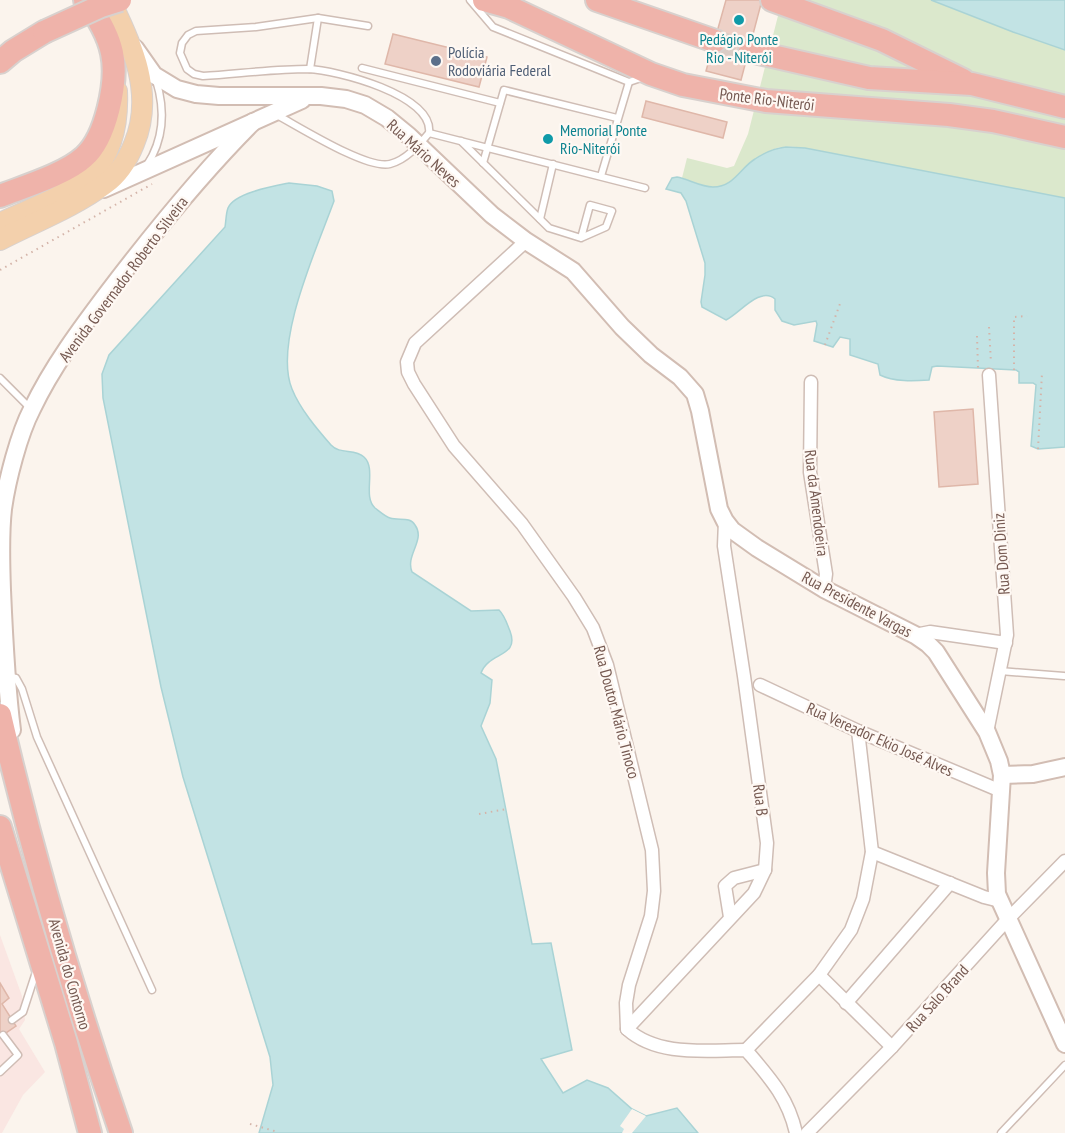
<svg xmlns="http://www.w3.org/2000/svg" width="1065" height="1133" viewBox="0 0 1065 1133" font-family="'PT Sans Narrow',sans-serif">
<rect width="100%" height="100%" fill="#fbf4ed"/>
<polygon fill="#fae6e2" points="0,935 22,996 25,1020 19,1029 45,1072 23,1095 2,1133 0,1133"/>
<path fill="#dbe8cc" d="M782,0h149l82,32 52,18v148l-260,-50c-9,-1 -19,-2 -28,0 -24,7 -37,38 -63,39 -10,0 -22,-6 -32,-9l5,-20 40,10 7,-2 14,-32z"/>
<g fill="#c2e3e4" stroke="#a9d3d5" stroke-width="1.5">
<polygon points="931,0 1065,0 1065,50 1013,32"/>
<path d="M786,147l19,1 260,50v249l-27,2 -7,-3 5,-61 -3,-2h-14v-11l-3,-2 -79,-4 -5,1 -3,13c-15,1 -35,2 -49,-5l-2,-11 -28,-9v-16l-10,-2 -7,10 -19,-6 3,-17 -1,-3 -22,4 -12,-4 -7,-11v-11c-15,-13 -35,14 -49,21l-24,-13 -1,-5 4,-27v-12l-19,-62 -5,-8 -15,-4 6,-11 5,-1c11,2 24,10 36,10 21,0 27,-19 42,-28 9,-6 21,-11 31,-12z"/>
<path d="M289,183l28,3 15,5 2,10c-17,47 -61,142 -42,188 8,20 25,40 39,56 9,10 24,3 33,12 13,12 -2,39 11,51 4,3 11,9 15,10 9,3 20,-2 25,7 11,15 -10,30 -3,47l59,39 28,-1c6,6 8,14 11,21 10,27 -21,20 -29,42l11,7 -2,23 -9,23 15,33 36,185 19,-1 21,107 -31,9 22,34 24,-13 21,8 24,21 14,7 31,-8 21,25h-439l14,-48 -3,-28 -87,-280 -22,-90 -58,-289 -1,-24 7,-19 116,-128c1,-6 1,-14 3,-19 6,-15 46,-22 61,-25z"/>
</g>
<polygon fill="#fbf4ed" points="632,1109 646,1116 632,1133 622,1133 624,1129 620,1126"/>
<g fill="#eed1c7" stroke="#dfb7a9" stroke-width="1.5">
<polygon points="726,0 762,0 741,80 706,71"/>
<polygon points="393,34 487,57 479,87 385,64"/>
<polygon points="646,101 727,122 723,138 642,117"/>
<polygon points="973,409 978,484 939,487 934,412"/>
<polygon points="0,983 9,998 2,1004 16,1026 0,1037"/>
</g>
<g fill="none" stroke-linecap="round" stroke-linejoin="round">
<polyline stroke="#dacdc6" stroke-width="22" stroke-dasharray="22 11" stroke-linecap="butt" points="715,41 750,51"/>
<g stroke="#cfbdb5" stroke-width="9">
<g id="lane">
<polyline points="470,0 493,27 629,82 641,78"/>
<polyline points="362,68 500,103"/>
<polyline points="310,69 318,18"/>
<path d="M275,114c23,12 92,56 115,50 16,-4 29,-19 39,-31 5,-38 -93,-63 -121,-64 -35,0 -71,5 -105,7l-9,-2 -7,-5 -7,-16 2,-10 6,-8 8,-4 60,-4 62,-9 50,8"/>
<polyline points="429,133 645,188"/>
<polyline points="461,141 549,228 581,238 606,227 612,211 590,205 581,238"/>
<polyline points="483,163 504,90 617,118"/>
<path d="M147,165c17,-26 18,-56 9,-85"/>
<polyline points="601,176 629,82"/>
<polyline points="540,219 553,164"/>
<polyline points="0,378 31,409"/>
<polyline points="1000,671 1064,676"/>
<polyline points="7,676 16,678 22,689 37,737 152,990"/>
<polyline points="12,1020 23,1012 36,972"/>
<polyline points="0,1072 18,1055 3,1035"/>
<polyline points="1001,1133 1065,1065"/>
</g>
</g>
<g stroke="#cfbdb5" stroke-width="15">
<g id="street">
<path d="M526,241l-111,102 -8,19 1,10 6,12 40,62 68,78 52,73 19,31 14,37 45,185 2,41 -3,25 -22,69 -3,18 1,26c31,28 79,21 119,21 23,27 42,47 50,83"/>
<polyline points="811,382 810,472 826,574 824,589"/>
<polyline points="915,635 930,632 1006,643"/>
<polyline points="760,685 858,731 1001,791"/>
<polyline points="987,732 1007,635 989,375"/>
<polyline points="872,852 984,897 1000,901"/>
<polyline points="730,917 725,886 734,878 765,870"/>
<polyline points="819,975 892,1047"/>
<polyline points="846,1003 950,883"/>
<polyline points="627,1029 754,893 765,870 767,843 744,676 724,546 725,521"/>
<polyline points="746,1050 819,975 851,930 863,899 872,852 858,731"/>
<polyline points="807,1133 892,1047 1007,920 1065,861"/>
</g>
</g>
<g stroke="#d2bdb3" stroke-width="20">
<g id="secondary">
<polyline points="135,48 154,75 177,89 196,94 219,96 321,96 346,99 365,105 387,118 409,136 492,215 526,241 573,271 622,327 651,355 680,377 695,394 700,411 719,509 725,521 732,530 757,548 824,589 915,635 928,644 936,652 987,732 999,761 1002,775 996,873 997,894 1065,1044"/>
<polyline points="104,189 302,100"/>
<path d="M12,730c-6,-46 -8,-93 -10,-140 -1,-27 -2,-55 1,-81 4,-29 16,-75 29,-100 20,-42 49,-81 77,-118 45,-59 91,-116 144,-169"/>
<polyline points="1002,775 1033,774 1065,767"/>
</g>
</g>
<g stroke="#d8d1ce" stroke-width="22">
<g id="primary">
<path d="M0,223c69,-32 121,-42 117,-132"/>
<path d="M0,240c35,-18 74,-33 105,-56 14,-10 23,-25 29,-40 21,-50 -2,-100 -24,-144"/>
</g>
</g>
<g stroke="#d8d1ce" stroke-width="26">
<g id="highway">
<polyline points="484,0 509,7 651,74 683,85 766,101 949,115 993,121 1065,137"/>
<polyline points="597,0 715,41"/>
<polyline points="772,0 882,40 963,80"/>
<polyline points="750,51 869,78 972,84 1065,107"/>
<polyline points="0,62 13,51 44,32"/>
<path d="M0,196c23,-9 66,-22 84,-39 22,-19 34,-75 28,-104 -4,-19 -15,-37 -27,-53"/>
<path d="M0,715c33,142 74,281 121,418"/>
<polyline points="0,827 66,1043 90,1133"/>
</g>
</g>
<g stroke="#d4b4a9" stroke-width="2" stroke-dasharray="1.5 4.5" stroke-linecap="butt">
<polyline points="0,270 152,184"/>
<polyline points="989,327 991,363"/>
<polyline points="977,336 978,368"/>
<polyline points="825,345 841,301"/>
<polyline points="1014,370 1014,317 1027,316"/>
<polyline points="1038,449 1042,373"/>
<polyline points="479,814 507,809"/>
<polyline points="250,1124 278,1132"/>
</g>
<use href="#lane" stroke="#fff" stroke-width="6"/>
<use href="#street" stroke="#fff" stroke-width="12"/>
<use href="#secondary" stroke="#fff" stroke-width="16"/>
<use href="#primary" stroke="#f3d0ac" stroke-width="20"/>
<use href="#highway" stroke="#efb3aa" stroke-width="22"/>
<g stroke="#d8d1ce" stroke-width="26" stroke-linecap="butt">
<polyline id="highway-bridge" points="44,32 101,6 120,0"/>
</g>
<use href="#highway-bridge" stroke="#efb3aa" stroke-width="22"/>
</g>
<g fill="#0f9aa8" stroke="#fef8f3" stroke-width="2">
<circle cx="739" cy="20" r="6"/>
<circle cx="548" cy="139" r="6"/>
</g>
<circle fill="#5c6f8a" stroke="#fef8f3" stroke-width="2" cx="436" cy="61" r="6"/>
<g text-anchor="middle" stroke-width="4.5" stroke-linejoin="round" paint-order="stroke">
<g font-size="16" fill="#0d838f" stroke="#fef8f3">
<text x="739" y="45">Pedágio Ponte<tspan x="739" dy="18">Rio - Niterói</tspan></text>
<text x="560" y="136" text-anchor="start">Memorial Ponte<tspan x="560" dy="18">Rio-Niterói</tspan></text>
</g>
<g font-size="16" fill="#4e5e75" stroke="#fef8f3" text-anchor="start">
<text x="448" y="58">Polícia<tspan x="448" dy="18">Rodoviária Federal</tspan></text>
</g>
<g font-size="16" fill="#755951" stroke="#fef8f3">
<text transform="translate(767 99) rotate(7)" y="6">Ponte Rio-Niterói</text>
<text transform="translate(424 153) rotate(42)" y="6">Rua Mário Neves</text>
<text transform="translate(123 279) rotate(-53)" y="6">Avenida Governador Roberto Silveira</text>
<text transform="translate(817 503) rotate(83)" y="6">Rua da Amendoeira</text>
<text transform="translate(1001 554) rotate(-94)" y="6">Rua Dom Diniz</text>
<text transform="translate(857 604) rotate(28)" y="6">Rua Presidente Vargas</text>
<text transform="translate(617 712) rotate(75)" y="6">Rua Doutor Mário Tinoco</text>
<text transform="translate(880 739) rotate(24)" y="6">Rua Vereador Ekio José Alves</text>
<text transform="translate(761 800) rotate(83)" y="6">Rua B</text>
<text transform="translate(70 974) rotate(74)" y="6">Avenida do Contorno</text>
<text transform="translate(937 998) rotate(-48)" y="6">Rua Salo Brand</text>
</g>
</g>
</svg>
